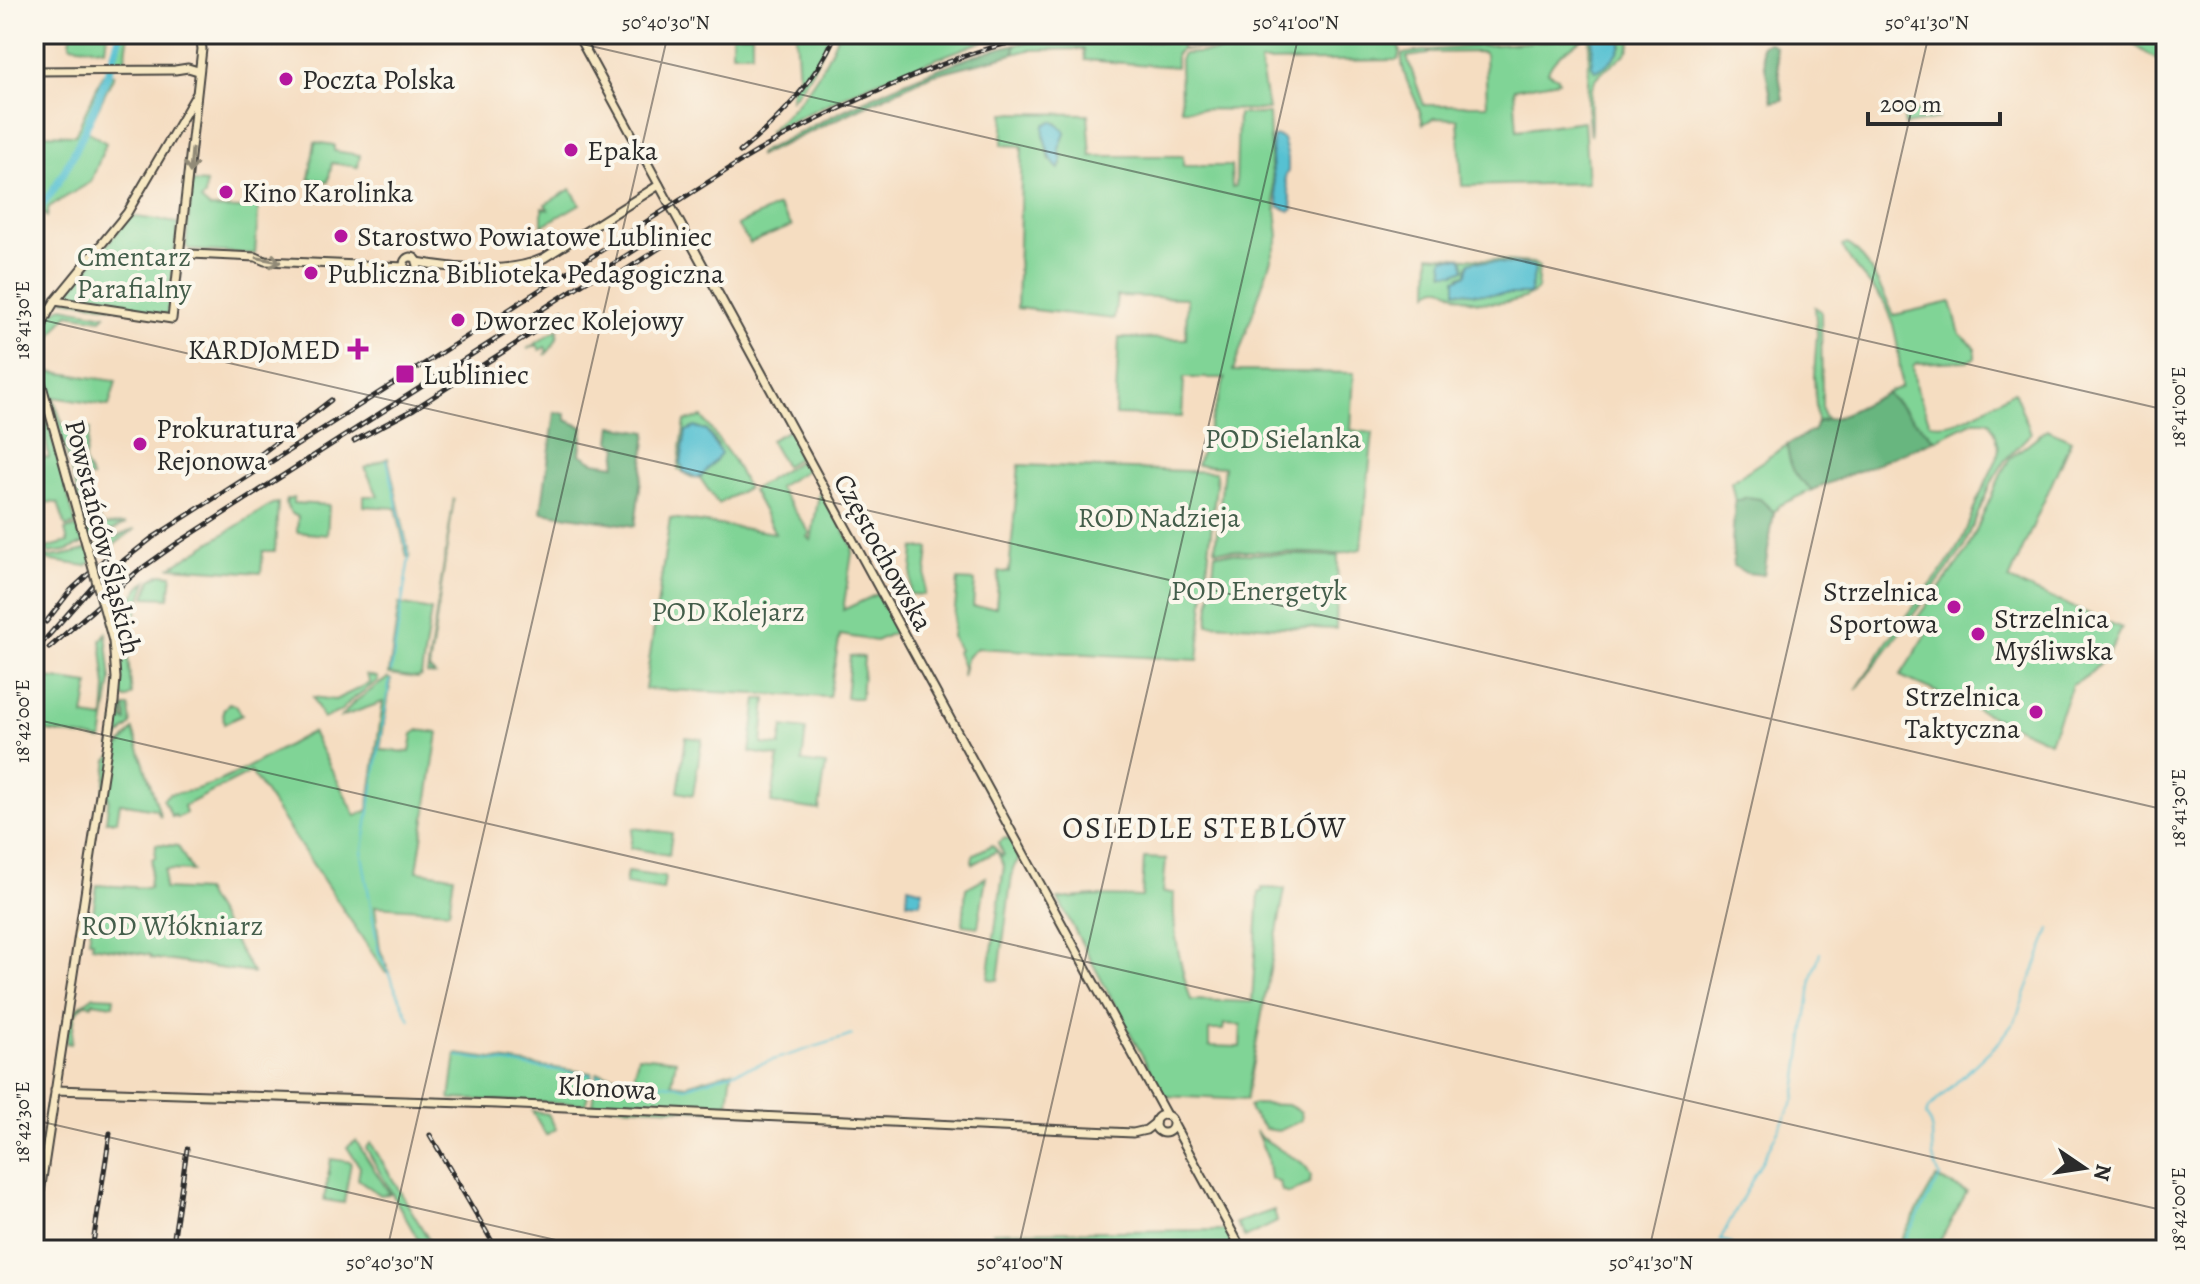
<svg xmlns="http://www.w3.org/2000/svg" width="2200" height="1284" viewBox="0 0 2200 1284" font-family="Alegreya,serif">
<rect width="100%" height="100%" fill="#fbf7ec"/>
<filter id="ink" filterUnits="userSpaceOnUse"><feTurbulence type="fractalNoise" baseFrequency=".0125" numOctaves="2"/><feDisplacementMap in="SourceGraphic" scale="16" xChannelSelector="R" yChannelSelector="G"/><feConvolveMatrix kernelMatrix="1 2 1 2 8 2 1 2 1" color-interpolation-filters="sRGB"/></filter>
<filter id="wash" filterUnits="userSpaceOnUse"><feTurbulence type="fractalNoise" baseFrequency=".006" numOctaves="4" result="noise"/><feDisplacementMap in="SourceGraphic" scale="32" xChannelSelector="R" yChannelSelector="G"/><feGaussianBlur stdDeviation="1.8" result="paint"/><feColorMatrix in="noise" values="0 0 0 0 0 0 0 0 0 0 0 0 0 0 0 0 0 1.4 0 .05"/><feComposite in="paint" operator="in"/></filter>
<g filter="url(#wash)">
<rect width="100%" height="100%" fill="#f5ddc1"/>
<g fill="#80d496" stroke="#568060" stroke-width="2" fill-rule="evenodd">
<polygon points="71,34 107,34 105,49 70,45"/>
<polygon points="122,34 129,34 124,65 113,65"/>
<rect x="732" y="34" width="20" height="19"/>
<path d="M796,34h34c-10,23 -21,47 -39,65l1,-17 7,-1z"/>
<path d="M838,34h145l1,3 18,-3 -132,50 -102,48c34,-31 53,-55 70,-98z"/>
<polygon points="1290,34 1394,34 1400,50 1398,60 1260,62 1268,110 1181,109 1180,59 1183,54 1243,50 1247,47 1290,38"/>
<path d="M1590,34h3l-1,32 7,4 23,-24 1,-12h8c3,25 -22,27 -34,44 -12,15 -3,40 -7,58l-3,-30z"/>
<polygon points="2119,34 2166,34 2166,66 2119,35"/>
<path d="M1584,38c-14,10 -31,18 -36,34l10,5 1,4 -45,8 3,41 67,-9 4,62 -126,3 -4,-67 -24,-1 -11,6c-3,-24 -23,-45 -21,-70l26,-4zM1429,51l1,2 53,-1 2,3 2,50h-63l-17,-48 21,-3z"/>
<polygon points="1047,40 1181,42 1181,49 1212,49 1237,45 1240,41 1240,44 1238,46 1180,50 1176,54 1176,67 1085,60 1084,49 1029,50 1014,54 1015,44"/>
<polygon points="103,74 114,75 87,131 106,143 91,182 49,207 47,217 42,212 34,220 34,150 39,150 39,134 75,135"/>
<polygon points="1935,108 1938,119 1905,125 1903,114"/>
<path d="M1004,113l84,1 3,42h92v10h48l1,21 4,-1 2,-72h31l2,52 8,70 -46,135 121,2 -3,57 22,3 -12,116 -23,5 -123,-4 9,-83 -27,-2 28,-87h-41l-2,39 -67,-2 4,-77 67,1 1,-41 -70,-2 -3,23 -97,-11 5,-162 -20,-1zM1056,123l9,10 -6,16 3,16 -12,-5 -6,-24z"/>
<polygon points="315,142 334,145 334,151 360,155 358,167 332,163 328,182 309,179"/>
<polygon points="192,182 206,183 205,197 201,200 210,208 240,209 253,197 259,200 255,254 190,250 186,246"/>
<polygon points="571,189 580,204 542,226 542,208 548,209 545,204"/>
<polygon points="778,206 792,226 750,243 737,225"/>
<polygon points="130,216 178,223 167,315 63,299"/>
<path d="M1847,244c17,6 38,53 47,71l57,-13 9,32 15,13v11l-8,3 -51,2 -3,3 3,22 14,35c23,9 63,-20 84,-32l17,42 -26,27 -15,25 -27,64 -107,141 31,-48 65,-85 11,-19 14,-37 20,-42 2,-11 -4,-16 -6,-11h-15l-39,19 -49,-47 15,-6c-1,-24 -4,-66 -18,-86 -13,-19 -31,-33 -41,-55z"/>
<path d="M1430,255l103,8 6,4 -2,22c-15,17 -54,16 -74,9 -8,-2 -15,-11 -23,-11 -6,0 -7,2 -11,6zM1445,258h17l3,11 -10,4 -11,-1zM1476,261l22,3h28l-3,30h-45l-22,-3 4,-15 7,-2 1,-9z"/>
<path d="M63,307l42,8 -4,4 -33,-5c-13,17 -29,33 -22,57l70,10 -7,25 -56,-9 10,28 27,4 -6,33 8,16h-7c3,17 7,34 19,47l22,-1 -60,27 -18,2 -2,-5 22,-6 -3,-12 12,-3 4,11 7,-3 -2,-11 9,-4 -10,1 -43,-155c-3,-19 0,-54 21,-59z"/>
<polygon points="1815,307 1821,311 1822,405 1823,415 1827,419 1817,422 1814,377 1817,334"/>
<path d="M558,329c1,9 -6,20 -13,26l2,-4 -2,-4 -5,3 -3,-5 -10,4z"/>
<polygon points="34,373 76,524 66,527 58,503 43,502 40,515 34,514 34,457 49,458 43,422 34,421"/>
<path d="M702,417l32,44 13,27 -29,16 -18,-26 -9,-1 -13,-8 7,-48zM698,428l8,2 12,16 -26,30 -8,-4z"/>
<path d="M2047,429l24,11 -62,140 113,48c-11,24 -26,46 -50,57l-22,57 -150,-66 30,-47 -13,-11 50,-67 36,-81 7,-12z"/>
<polygon points="789,430 801,450 798,458 785,466 770,440"/>
<path d="M1787,445c2,18 10,35 25,45l-32,15 -6,7c-14,-13 -20,-18 -39,-10l-4,-20z"/>
<polygon points="388,458 410,557 407,557 396,508 364,506 364,496 378,496 365,468"/>
<polygon points="801,460 807,463 810,468 778,487 810,533 807,537 811,541 819,494 823,492 853,547 843,610 877,594 898,631 876,641 840,635 829,697 645,689 670,518 775,533 752,490"/>
<polygon points="1019,465 1215,472 1217,474 1198,660 977,648 966,658 962,677 963,667 957,652 959,650 952,637 958,580 975,581 973,607 996,607 999,572 1009,572"/>
<path d="M294,498l-1,5 36,2 -2,30 -30,-3 1,-15c-8,-3 -12,-9 -12,-17z"/>
<polygon points="454,498 429,669 435,675 427,674"/>
<polygon points="278,503 275,551 263,551 261,573 171,567 272,504"/>
<path d="M135,529l-49,37 -47,-7 -1,-2c35,2 65,-15 97,-28z"/>
<polygon points="914,548 929,548 924,595 910,594"/>
<polygon points="1215,553 1338,556 1336,629 1208,624"/>
<polygon points="161,574 172,575 169,598 145,597 151,580"/>
<path d="M147,581l-15,44 -2,5c-3,-21 -1,-36 17,-49z"/>
<polygon points="399,604 431,610 421,676 417,678 389,674"/>
<polygon points="122,622 128,655 120,656 114,627"/>
<polygon points="106,633 111,680 102,740 34,729 34,676 89,684 84,716 104,719 106,687 101,640"/>
<polygon points="850,656 864,657 861,698 846,698"/>
<polygon points="128,658 132,695 126,699 120,694 120,659"/>
<polygon points="366,675 377,677 378,681 350,701 341,711 323,719 313,697 335,700 370,683"/>
<path d="M388,678l3,2 -11,70 30,2 3,-18 6,-4 19,3 -21,138 37,5 -5,35 -74,-5 5,43 9,23h-4l-134,-200 -67,34 2,7 -9,5 -2,-3 -3,2 -9,-18 6,-5c49,-3 99,-40 143,-62l44,84 12,-6 15,-108 -42,15 12,-14z"/>
<polygon points="757,699 766,699 762,744 780,746 783,727 806,730 802,762 826,765 819,810 771,803 779,757 750,752"/>
<polygon points="229,703 237,706 242,715 224,724 223,710"/>
<polygon points="125,707 129,707 131,725 111,745 116,715 123,708 123,720 126,721"/>
<polygon points="133,730 161,817 155,809 120,803 117,821 106,821 109,797 103,796 108,760"/>
<polygon points="686,737 702,739 693,795 678,792"/>
<polygon points="633,828 672,833 669,855 630,848"/>
<polygon points="1005,838 1014,841 1021,856 1013,868 998,980 988,979 1004,866 997,851 973,864 972,860 974,854 992,845 1002,856 1004,855 998,843"/>
<polygon points="156,844 178,846 192,871 165,870 164,889 204,891 253,973 151,958 150,955 92,946 93,940 89,940 97,885 149,888 152,859 155,857"/>
<path d="M1144,858l22,1 -3,34h11c-2,35 6,73 17,107l61,2 7,-110h3v-4l23,1 -39,211 -82,-4 -106,-197 36,-3 48,1zM1224,1024l17,1 -1,22 -31,-1v-16h14z"/>
<polygon points="627,872 665,877 663,890 625,884"/>
<polygon points="986,877 978,927 963,925 966,888"/>
<polygon points="94,996 114,997 113,1005 93,1002 92,1005 85,1004 75,1014 71,1044 66,1043 69,1014"/>
<polygon points="456,1054 592,1073 586,1104 450,1099"/>
<polygon points="638,1056 676,1060 672,1083 687,1085 732,1071 727,1111 593,1105 597,1073 634,1078"/>
<polygon points="1254,1104 1288,1105 1301,1112 1302,1120 1279,1131 1265,1129 1250,1111 1249,1106"/>
<polygon points="532,1111 548,1114 556,1129 546,1135"/>
<path d="M1256,1131l5,7c9,4 13,8 21,13 13,9 23,9 29,25l-2,8 -21,10 -6,-3 -2,-8 -10,-5 -3,-21z"/>
<polygon points="356,1141 390,1194 380,1195 358,1179 360,1167 347,1147"/>
<polygon points="371,1143 429,1240 429,1250 424,1250 366,1148"/>
<polygon points="331,1159 351,1162 344,1203 324,1200"/>
<polygon points="1936,1178 1967,1192 1935,1250 1895,1250"/>
<polygon points="1274,1210 1277,1222 1245,1238 1236,1223"/>
<polygon points="1226,1230 1237,1250 1004,1250 993,1232"/>
</g>
<g fill="#68b67f" stroke="#4a7055" stroke-width="2">
<polygon points="1768,42 1775,46 1783,100 1772,102 1761,46"/>
<path d="M1015,44l-1,10 -83,21 -172,81v-3c82,-42 165,-86 256,-109z"/>
<path d="M1886,393l49,47 -123,50c-17,-11 -23,-25 -25,-45l27,-15 3,-8 21,-5z"/>
<polygon points="555,412 566,414 566,420 583,427 580,454 594,462 615,465 618,447 610,441 612,426 647,432 635,526 541,512"/>
<polygon points="1747,497 1760,499 1774,512 1764,575 1746,573 1734,566 1732,542 1735,502"/>
</g>
<g fill="#57c1d2" stroke="#41767e" stroke-width="2">
<path d="M1593,34h30c1,16 -13,30 -27,37l-4,-5z"/>
<path d="M1052,121l12,8 1,4 -6,16 3,11 -3,9c-9,-6 -17,-32 -15,-44z"/>
<path d="M1277,136l6,3 5,19v13l-3,6 8,32 -3,2 -11,-4c-5,-22 -9,-47 -6,-70z"/>
<polygon points="1445,258 1462,258 1465,269 1455,273 1445,273 1443,260"/>
<polygon points="1476,261 1533,266 1535,270 1529,294 1478,294 1456,291 1456,279 1467,274 1469,263"/>
<polygon points="695,427 706,430 721,454 702,476 697,478 684,472 681,463 686,431"/>
<polygon points="908,886 923,890 920,903 907,902"/>
</g>
<g fill="none" stroke-linecap="round" stroke-linejoin="round">
<g stroke="#57c1d2" stroke-width="2">
<polyline points="387,460 409,558 391,672"/>
<polyline points="390,680 362,855 379,953 410,1020"/>
<polyline points="457,1056 591,1075"/>
<polyline points="597,1075 686,1087 853,1035"/>
<polyline points="1732,1250 1732,1243 1720,1240 1795,1099 1812,978 1820,953"/>
<path d="M1899,1250l41,-73c-2,-6 -6,-14 -7,-20 -2,-17 2,-27 -7,-42l2,-6 71,-67 16,-21 35,-92"/>
<polyline points="2156,1250 2166,1238"/>
</g>
<path stroke="#57c1d2" stroke-width="8" d="M34,213c33,-28 75,-137 86,-179"/>
</g>
</g>
<g filter="url(#ink)">
<g fill="none" stroke-linecap="round" stroke-linejoin="round">
<g stroke="#494642" stroke-width="11">
<g id="secondary">
<polyline points="577,34 1166,1115"/>
<polyline points="34,71 175,70 188,68 198,71"/>
<circle cx="411" cy="264" r="7"/>
<path d="M417,262c39,7 91,13 127,-4l115,-73"/>
<polyline points="179,265 184,256 191,254 256,257 265,261 405,267"/>
<polyline points="55,301 172,319 202,49 200,34"/>
<path d="M83,533l-42,-151c-7,-31 -4,-54 14,-81l72,-88 69,-118"/>
<polyline points="55,1090 497,1104 1133,1133 1146,1130 1155,1123"/>
<circle cx="1164" cy="1124" r="9"/>
<polyline points="1174,1125 1242,1250"/>
<polyline points="34,1232 114,702 116,678 113,641"/>
</g>
</g>
<use href="#secondary" stroke="#f7e8c3" stroke-width="7"/>
<g stroke="#2b2b2b" stroke-width="5">
<g id="rail">
<polyline points="1210,39 1255,34"/>
<path d="M740,152c41,-34 74,-69 96,-118"/>
<polyline points="615,277 675,238"/>
<polyline points="354,441 414,409 559,316"/>
<polyline points="252,461 331,400"/>
<polyline points="46,622 71,590 106,558"/>
<polyline points="49,648 138,571 176,544 663,232"/>
<path d="M34,652l61,-69 57,-45 586,-375c55,-34 115,-62 175,-87 42,-17 84,-34 129,-38 56,-5 124,10 177,-4"/>
<polyline points="430,1135 497,1250"/>
<polyline points="92,1250 110,1133"/>
<polyline points="172,1250 187,1149"/>
</g>
</g>
<use href="#rail" stroke="#fbf7ec" stroke-width="2" stroke-dasharray="6" stroke-linecap="butt"/>
<g stroke="#494642" stroke-width="11" stroke-linecap="butt">
<polyline id="secondary-bridge" points="83,533 113,641"/>
</g>
<use href="#secondary-bridge" stroke="#f7e8c3" stroke-width="7"/>
</g>
<defs><path id="oneway-shaft" d="M-6 0H5M1.5-3L5.5 0L1.5 3" fill="none" stroke-width="1.6" stroke-linecap="round" stroke-linejoin="round" transform="scale(2)"/></defs>
<g stroke="#918a77">
<use href="#oneway-shaft" transform="translate(191 161) rotate(95)"/>
<use href="#oneway-shaft" transform="translate(269 260) rotate(11)"/>
</g>
</g>
<path fill="none" stroke="#2b2b2b" stroke-width="2" stroke-opacity="0.45" d="M539,34l1627,376M34,48l3,-14M34,318l2132,492M34,719l2132,492M34,1120l565,130M387,1250l281,-1216M1018,1250l281,-1216M1649,1250l280,-1216"/>
<g fill="#b5179e" stroke="#fbf7ec" stroke-width="3">
<circle cx="286" cy="79" r="8"/>
<circle cx="571" cy="150" r="8"/>
<circle cx="226" cy="192" r="8"/>
<circle cx="341" cy="236" r="8"/>
<circle cx="311" cy="273" r="8"/>
<circle cx="458" cy="320" r="8"/>
<path d="M354 337h8v8h8v8h-8v8h-8v-8h-8v-8h8z"/>
<rect x="395" y="364" width="20" height="20" rx="4"/>
<circle cx="140" cy="444" r="8"/>
<circle cx="1954" cy="607" r="8"/>
<circle cx="1978" cy="634" r="8"/>
<circle cx="2036" cy="712" r="8"/>
</g>
<g text-anchor="middle" stroke-width="8" stroke-linejoin="round" paint-order="stroke">
<g font-size="28" fill="#2b2b2b" stroke="#fbf7ec" text-anchor="start">
<text x="302" y="89">Poczta Polska</text>
<text x="587" y="160">Epaka</text>
<text x="242" y="202">Kino Karolinka</text>
<text x="357" y="246">Starostwo Powiatowe Lubliniec</text>
<text x="327" y="283">Publiczna Biblioteka Pedagogiczna</text>
<text x="474" y="330">Dworzec Kolejowy</text>
<text x="340" y="359" text-anchor="end">KARDJoMED</text>
<text x="423" y="384">Lubliniec</text>
<text x="156" y="438">Prokuratura<tspan x="156" dy="32">Rejonowa</tspan></text>
<text x="1938" y="601" text-anchor="end">Strzelnica<tspan x="1938" dy="32">Sportowa</tspan></text>
<text x="1994" y="628">Strzelnica<tspan x="1994" dy="32">Myśliwska</tspan></text>
<text x="2020" y="706" text-anchor="end">Strzelnica<tspan x="2020" dy="32">Taktyczna</tspan></text>
</g>
<g font-size="28" fill="#445e4b" stroke="#fbf7ec">
<text x="134" y="266">Cmentarz<tspan x="134" dy="32">Parafialny</tspan></text>
<text x="1283" y="448">POD Sielanka</text>
<text x="1159" y="527">ROD Nadzieja</text>
<text x="1259" y="600">POD Energetyk</text>
<text x="728" y="621">POD Kolejarz</text>
<text x="172" y="935">ROD Włókniarz</text>
</g>
<g font-size="28" fill="#2b2b2b" stroke="#fbf7ec">
<text transform="translate(104 537) rotate(76)" y="10">Powstańców Śląskich</text>
<text transform="translate(884 552) rotate(61)" y="10">Częstochowska</text>
<text transform="translate(607 1087) rotate(3)" y="10">Klonowa</text>
</g>
<g font-size="30" letter-spacing="2" fill="#2b2b2b" stroke="#fbf7ec">
<text x="1205" y="838">OSIEDLE STEBLÓW</text>
</g>
</g>
<rect width="2200" height="1284" fill="none" stroke="#fbf7ec" stroke-width="88"/>
<g transform="translate(2084 1168) rotate(103)" stroke="#fbf7ec" stroke-width="6" paint-order="stroke">
<path d="M0-6L14 30L0 20L-14 30Z" fill="#2b2b2b"/>
<text y="-12" font-size="22" font-weight="bold" text-anchor="middle" fill="#2b2b2b">N</text>
</g>
<path d="M1868 112v12h132v-12" fill="none" stroke="#2b2b2b" stroke-width="4"/>
<text x="1880" y="112" font-size="24" fill="#2b2b2b" stroke="#fbf7ec" stroke-width="6" paint-order="stroke">200 m</text>
<rect x="44" y="44" width="2112" height="1196" fill="none" stroke="#2b2b2b" stroke-width="3"/>
<g font-size="20" text-anchor="middle" fill="#2b2b2b">
<text x="666" y="29">50°40'30"N</text>
<text x="1296" y="29">50°41'00"N</text>
<text x="1927" y="29">50°41'30"N</text>
<text transform="translate(22 320) rotate(-90)" y="7">18°41'30"E</text>
<text transform="translate(2178 407) rotate(-90)" y="7">18°41'00"E</text>
<text transform="translate(22 721) rotate(-90)" y="7">18°42'00"E</text>
<text transform="translate(2178 808) rotate(-90)" y="7">18°41'30"E</text>
<text transform="translate(22 1122) rotate(-90)" y="7">18°42'30"E</text>
<text transform="translate(2178 1209) rotate(-90)" y="7">18°42'00"E</text>
<text x="390" y="1269">50°40'30"N</text>
<text x="1020" y="1269">50°41'00"N</text>
<text x="1651" y="1269">50°41'30"N</text>
</g>
</svg>
